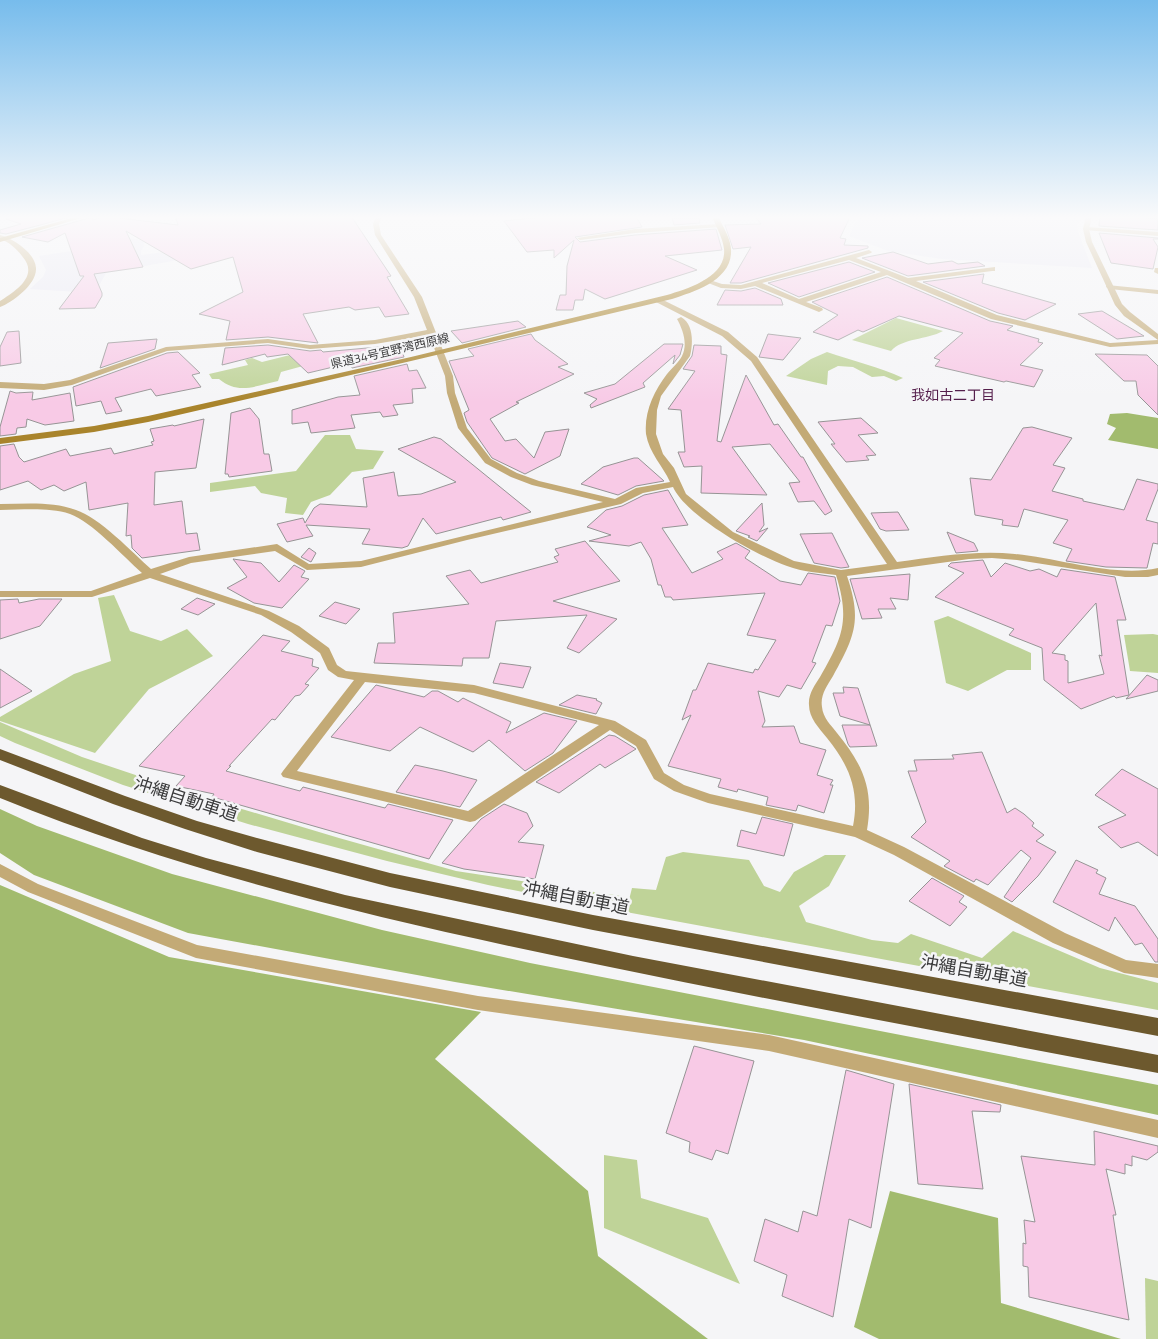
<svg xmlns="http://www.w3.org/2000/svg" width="1158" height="1339" viewBox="0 0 1158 1339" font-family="'Titillium Web','Noto Sans JP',sans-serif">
<rect width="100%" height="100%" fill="#f5f5f7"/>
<g fill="#eae9f3">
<polygon points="859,216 1081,216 1077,225 1078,232 1092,268 942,259 888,251 849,236"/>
<polygon points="121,237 143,240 144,246 141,251 141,255 189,249 195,257 106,273 95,293 30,289 43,277 46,270 39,256 97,247"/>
</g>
<g fill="#bfd398">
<path d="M896,318l47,13c-16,9 -41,7 -52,20l-39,-11z"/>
<path d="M827,352c26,9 52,15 76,26l-7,3 -12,-5 -12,1 -19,-10 -15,-1 -10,5 -1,14 -41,-9 25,-17z"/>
<path d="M290,355l35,5 -44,12 -3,9c-23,5 -40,14 -59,-2h-7l-3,-5 39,-9 -3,-5 7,-2 10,4z"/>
<polygon points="325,435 350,435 356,449 384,451 373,469 352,472 330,495 311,502 303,515 285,513 287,498 261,493 255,486 210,492 210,483 296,471"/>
<polygon points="114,595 130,631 161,641 187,629 213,656 149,689 95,753 0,721 0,717 74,674 111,661 98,598"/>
<polygon points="948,616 1031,653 1031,670 1007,670 968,691 946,683 934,621"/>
<polygon points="1153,634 1158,635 1158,673 1130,671 1124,635"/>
<polygon points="0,722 82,757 195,795 339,838 456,871 621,896 618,911 488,885 387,861 248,824 123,785 15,743 0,736"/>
<polygon points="683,852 749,860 764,886 780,892 794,872 825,855 846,855 829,886 799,906 806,922 872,940 898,943 911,934 982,958 1013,931 1100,968 1158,983 1158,1010 626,912 632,888 656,890 666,857"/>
<polygon points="604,1155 637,1160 641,1198 708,1218 740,1284 604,1228"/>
<polygon points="1145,1278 1158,1281 1158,1339 1146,1339"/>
</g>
<g fill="#a2bb6e">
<polygon points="1127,413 1158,418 1158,449 1108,440 1116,428 1107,424 1110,414"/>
<polygon points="0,809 37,826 172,874 382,930 530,963 1158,1085 1158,1115 804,1040 455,982 188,933 34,875 0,853"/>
<polygon points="0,885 169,957 481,1012 435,1059 588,1191 598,1256 708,1339 0,1339"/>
<polygon points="890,1191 998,1218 1001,1303 1121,1339 879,1339 854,1327"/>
</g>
<g fill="#f8cae6" stroke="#969495" fill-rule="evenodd">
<polygon points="7,216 74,216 6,234 0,233 0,230 21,224 6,219"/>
<polygon points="90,216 92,216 93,220 102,217 100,216 118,216 119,218 178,225 175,216 351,216 391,276 387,277 409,314 385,317 379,307 355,310 349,307 303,314 318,343 268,337 226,340 230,321 199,314 243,292 233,257 191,269 126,231 143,267 94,274 102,293 102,296 95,308 59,309 84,276 80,276 65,233 48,242 22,237 89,218"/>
<polygon points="550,216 636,216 642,227 575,237 580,242 635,235 716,229 722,250 665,256 697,270 605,299 585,289 583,300 575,300 573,310 556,310 560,295 566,295 567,266 574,240 554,258 554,250 527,252 504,221"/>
<polygon points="755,216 847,216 850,217 840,238 846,239 844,245 868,246 868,248 741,283 730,283 751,247 733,249 725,225 761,224"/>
<polygon points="1100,216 1130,216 1158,219 1158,230 1099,226"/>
<polygon points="672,218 699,218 700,223 674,225"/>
<polygon points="1099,233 1158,238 1158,239 1153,239 1158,247 1153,269 1111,263"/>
<polygon points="893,252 928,264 952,261 958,264 978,262 985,266 908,276 862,258"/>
<polygon points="849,262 875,272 799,297 768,283"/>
<polygon points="984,274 982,283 1056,304 1025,320 998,313 923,282"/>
<polygon points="887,277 990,321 1013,326 1007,330 1039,339 1038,342 1043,343 1020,365 1043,370 1034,387 1006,381 1004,382 935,366 940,360 934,358 963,333 899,316 863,332 858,330 838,340 813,332 838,315 812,302"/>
<polygon points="755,288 781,299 783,305 717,305 725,290 741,291"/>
<polygon points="1102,311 1144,336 1117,339 1078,314"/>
<polygon points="518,321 526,327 462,343 451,331"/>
<polygon points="19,331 21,363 0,366 0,347 7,332"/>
<polygon points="531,334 535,340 568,364 558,367 574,374 516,402 519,403 490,419 505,441 516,439 534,458 545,432 569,429 560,456 525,474 492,458 467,422 464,413 469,410 449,361 474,356 468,349"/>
<polygon points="768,334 801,338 783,360 759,357"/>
<polygon points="157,339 155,349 100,368 108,343"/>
<polygon points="664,344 683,344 680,355 673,364 675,355 643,383 645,387 591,408 590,405 597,399 584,393 615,384"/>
<polygon points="268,345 310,351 321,350 323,352 400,345 404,357 352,368 350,363 308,373 288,354 267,357 265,354 222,365 225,348"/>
<polygon points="694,345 721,346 721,354 727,355 717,441 721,442 746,375 774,425 778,424 801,457 803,457 832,511 825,515 814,501 798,502 789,483 800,482 770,444 732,447 767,495 701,493 702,466 684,467 678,452 685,452 681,410 668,409 695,371 683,369 692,356"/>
<polygon points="178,352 200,373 192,375 201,387 156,396 151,389 115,398 122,411 106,414 101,401 76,406 73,387 167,353"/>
<polygon points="1095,354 1147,355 1158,366 1158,415 1138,395 1136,381 1124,381"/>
<polygon points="407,364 409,371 417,370 426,388 412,389 413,403 393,405 398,415 383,417 380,412 351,415 355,428 311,433 308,422 292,424 292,410 338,397 360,395 354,376"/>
<polygon points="10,391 16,393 33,392 32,400 70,393 74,421 45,425 27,419 26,427 17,428 16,434 0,436 0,427"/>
<polygon points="250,408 259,419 264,454 269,454 272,471 229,477 228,474 225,474 231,413"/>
<polygon points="861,418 878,433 858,435 876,455 866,456 869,460 846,462 831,444 835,444 818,422"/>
<polygon points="204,419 196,468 155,472 154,505 182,501 186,534 197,533 200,550 142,558 132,548 131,535 126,536 128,503 89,510 86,482 64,491 54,485 41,490 28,481 0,490 0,446 14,444 19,457 24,462 66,449 70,456 111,448 114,454 153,445 151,442 154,441 150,429 173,425 174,426"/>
<polygon points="1032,427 1072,438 1053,465 1065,468 1052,491 1083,499 1083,501 1124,510 1137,479 1158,484 1158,489 1146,520 1158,523 1158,544 1153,543 1147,568 1106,567 1066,561 1072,549 1053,543 1068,520 1024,509 1018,527 1002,525 1003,520 975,515 970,478 991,480 1023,428"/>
<polygon points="434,437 441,439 531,512 503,520 501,517 436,534 423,518 408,546 402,548 362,544 370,529 306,525 313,536 287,542 277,524 303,518 305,523 314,508 320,504 367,507 363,478 394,472 398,496 421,494 456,482 398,449"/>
<polygon points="634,458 638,458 664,481 636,486 618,495 581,484 603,467"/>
<polygon points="668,490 688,525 662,528 692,573 723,559 717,552 736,543 750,551 745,558 780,581 801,585 808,573 835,577 840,601 832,626 826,625 812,662 816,663 801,689 787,685 779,697 758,691 765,721 762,727 794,726 800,743 826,750 817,775 833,780 830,785 833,785 824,813 798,805 796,811 766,805 768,797 738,789 737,792 718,787 721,779 668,766 691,715 682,720 693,690 696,690 708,663 753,673 755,669 758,670 776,640 747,635 765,593 673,600 671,597 665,597 661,585 658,585 651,559 641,542 629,546 589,541 611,535 587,527 606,510 622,506 644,495"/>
<polygon points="762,503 764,525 759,532 768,528 757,541 748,537 750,536 736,531"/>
<polygon points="898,512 909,530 886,531 880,529 871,513"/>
<polygon points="947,532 974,543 978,551 956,553"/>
<polygon points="832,533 849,567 841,568 814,563 800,534"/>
<polygon points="585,541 620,581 553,601 617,619 579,653 567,648 587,615 496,621 489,658 463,658 462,666 374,663 378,643 395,643 393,613 469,604 446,576 470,570 481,583 558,562 554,557 559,555 555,549"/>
<polygon points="309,548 316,553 311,562 301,557"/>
<polygon points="233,559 261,563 279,582 294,565 305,571 301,577 309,579 282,608 254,603 227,588 247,577"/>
<path d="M983,560l8,17 14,-14 25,8 9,-2 18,8 4,-8 54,8 11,43h-9l12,75 -13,3 -2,-2 -33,13 -37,-29 -2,-32 -33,-13 5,-6 -79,-32 29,-24 -16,-7 3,-3zM1096,603l6,53 -3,-1 5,19 -36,9v-22l-3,-1v-5l-13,-2z"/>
<polygon points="910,574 908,600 890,598 896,609 878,609 882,618 862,619 850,579"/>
<polygon points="197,598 215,604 198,615 181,609"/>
<polygon points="18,599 19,603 39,599 62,599 40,626 0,639 0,600"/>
<polygon points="335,602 360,609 346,624 319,616"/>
<polygon points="263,635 290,641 281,651 313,659 312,666 319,668 305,684 309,685 300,695 295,696 275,720 272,719 229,766 231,766 226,771 300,791 303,787 385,808 388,804 453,820 429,859 212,797 214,794 176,786 185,776 139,766"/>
<polygon points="500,663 531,667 523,688 493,683"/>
<polygon points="0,669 32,691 0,708"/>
<polygon points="1147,675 1158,680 1158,691 1126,699"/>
<polygon points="376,685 424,697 432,691 438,691 458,702 463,698 511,722 506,733 544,713 577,721 553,753 525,771 489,740 473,752 420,727 390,751 331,737"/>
<polygon points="843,687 858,688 877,746 850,747 848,744 842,725 870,725 840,716 833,693 844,693"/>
<polygon points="577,695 597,699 596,700 602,703 596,714 559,705"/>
<polygon points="609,735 615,736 636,749 605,768 600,764 559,793 536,782"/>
<polygon points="982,752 1007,813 1015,808 1024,814 1034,823 1032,826 1044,835 1036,841 1056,852 1038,876 1012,902 1004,897 1031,858 1021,850 988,885 976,879 974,882 944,866 950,861 911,837 926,822 908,771 917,771 914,760 954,759 952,755"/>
<polygon points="415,765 443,771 477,780 460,807 396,792"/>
<polygon points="1122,769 1158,789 1158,856 1138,842 1121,848 1098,827 1126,815 1095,795"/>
<polygon points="504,804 527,813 533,826 518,842 544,845 535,879 464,869 442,863 481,819"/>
<polygon points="762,817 793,824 784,856 737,846 741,830 756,834"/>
<polygon points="1076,860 1098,870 1096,873 1106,878 1099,894 1135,906 1158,939 1158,962 1155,962 1142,943 1135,945 1115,917 1109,931 1053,902"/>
<polygon points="932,878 964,896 959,902 967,907 950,926 909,901"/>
<polygon points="694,1046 754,1061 728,1154 716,1150 712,1160 689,1152 690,1142 666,1133"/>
<polygon points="846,1070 894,1084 871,1228 849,1219 833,1317 782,1296 787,1275 754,1261 765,1219 798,1232 803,1211 817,1216"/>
<polygon points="909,1084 1001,1105 1000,1112 972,1111 983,1189 918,1184"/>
<polygon points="1094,1131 1158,1146 1158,1152 1147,1160 1132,1156 1132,1166 1125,1164 1125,1174 1106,1169 1116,1215 1113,1215 1129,1320 1029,1297 1028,1267 1023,1266 1023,1243 1026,1244 1024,1220 1035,1222 1021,1156 1095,1165"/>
</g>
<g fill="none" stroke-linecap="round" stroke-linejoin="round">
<g fill="#c3aa76" fill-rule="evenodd">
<path d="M376,216h6l-3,8 2,11 41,62 31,79 2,17 12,35 24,31 26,14 22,8 76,18 21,-11 34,-6c-7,-16 -21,-29 -24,-48 -2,-22 8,-43 21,-60 5,-6 12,-12 15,-18 6,-12 1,-26 -5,-37l4,-2c13,7 12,27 9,39l-29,40 -4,14 -1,24 7,20 11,14 12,26 47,38 61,29 47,9 46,-6 -136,-203 -29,-25 -66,-34v-4h3l69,34 29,25 140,205c39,-5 78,-12 118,-8 43,4 101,24 143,14v7l-10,2h-23l-108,-17 -25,-2 -23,1 -122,17c15,44 8,60 -14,100 -6,10 -13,19 -11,31 1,11 9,18 15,26 26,32 37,56 30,97l37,17 161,86 61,27 32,4v14l-34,-5 -71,-30 -159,-88 -39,-18 -147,-34 -34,-12 -20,-12 -18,-33 -26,-16 -135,91 -5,1 -187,-45 -2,-3 2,-3 71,-91 -16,-3 -10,-7 -8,-17 -29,-21 -30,-17 -111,-37 -58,19h-92v-6h91l51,-18c-18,-16 -51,-52 -72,-59 -22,-7 -47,-4 -70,-4v-6c25,0 52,-3 76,6 23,7 57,43 75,59l38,-12 88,-13 32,20 52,-3 242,-59 -71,-17 -21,-8 -26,-14 -27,-35 -11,-35 -2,-17 -16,-41 -54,9 -65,5 -42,-6 -101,8 -95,34 -28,5 -44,-2v-6l44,2 26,-4 96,-33 102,-8 42,6 65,-5 52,-10 -13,-33 -39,-62 -2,-11zM673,487c13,29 84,69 114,79 16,6 33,7 49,9 14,45 7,62 -16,102 -5,8 -12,17 -11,28 0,13 10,23 18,33 22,27 33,53 26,88l-143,-32 -26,-9 -20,-12 -18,-33 -31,-19 -141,-36 -128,-14 -9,-6 -8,-17 -30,-22 -30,-15 -109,-37 31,-11 84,-12 32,19 54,-3 106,-27 154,-36 22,-11zM365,682l109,11 125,32 -131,86 -171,-40z"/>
<polygon points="719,224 722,226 721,227 635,233 580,240 577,238 635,229"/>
<polygon points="1086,227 1158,232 1158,236 1084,230 1083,229"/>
<path d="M869,250l3,2 -1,1 -15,5 52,20 87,-11v4h-3l-76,10 81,34 113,28 48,-3v4l-48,3 -119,-28 -104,-44 -81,27 16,6 1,2 -4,2 -64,-26 -14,3 -20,-1 -18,-7 4,-2 15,5 19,1zM849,260l32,12 -82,27 -37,-16z"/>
<polygon points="1155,268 1158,268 1158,274 1154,272"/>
<polygon points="1107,285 1158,290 1158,294 1110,289 1106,287"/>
<polygon points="0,864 38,884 197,945 478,996 769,1035 1158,1120 1158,1138 769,1051 478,1010 196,958 28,892 0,877"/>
</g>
<g fill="#c3aa76" fill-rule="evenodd">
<polygon points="1086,216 1092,216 1089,229 1092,242 1122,304 1130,312 1158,334 1158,340 1124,316 1115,305 1086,242 1083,229"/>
<path d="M0,235c14,4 35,18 36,33 1,16 -23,34 -36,39v-6c15,-10 40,-25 22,-45 -6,-8 -13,-14 -22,-17z"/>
</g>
<g fill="#a9842c" fill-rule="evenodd">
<polygon points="79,216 88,216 0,242 0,238"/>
<path d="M712,216h6c5,11 14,24 13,37 -1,28 -38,39 -59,46l-261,62 -263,61 -54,10 -94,12v-6l94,-12 54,-10 263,-59 256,-62c20,-6 60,-18 57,-46 -1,-11 -8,-22 -12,-33z"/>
</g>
<g fill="#6d592e" fill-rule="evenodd">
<polygon points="0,749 125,796 197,821 257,838 390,873 593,915 1158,1018 1158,1036 593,930 390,887 257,852 185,829 113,804 0,760"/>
<path d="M0,785l142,53 64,20 139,37 288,61 525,99v18c-184,-35 -369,-69 -553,-107 -206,-42 -410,-89 -605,-168z"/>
</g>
</g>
<linearGradient id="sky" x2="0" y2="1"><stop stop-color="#77bcec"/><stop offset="0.54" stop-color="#fafafb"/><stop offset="1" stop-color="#fafafb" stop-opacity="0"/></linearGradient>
<rect width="1158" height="403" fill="url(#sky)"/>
<g text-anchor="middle" stroke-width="5" stroke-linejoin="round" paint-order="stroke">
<g font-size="12" fill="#3c3c3d" stroke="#f5f5f7">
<text transform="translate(390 351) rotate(-13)" y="4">県道34号宜野湾西原線</text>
</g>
<g font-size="14" fill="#551f4c" stroke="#f5f5f7">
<text x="953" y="400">我如古二丁目</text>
</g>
<g font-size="18" fill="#3c3c3d" stroke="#f5f5f7">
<text transform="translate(186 799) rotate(18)" y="6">沖縄自動車道</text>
<text transform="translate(576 898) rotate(11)" y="6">沖縄自動車道</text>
<text transform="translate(974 971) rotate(10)" y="6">沖縄自動車道</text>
</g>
</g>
</svg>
